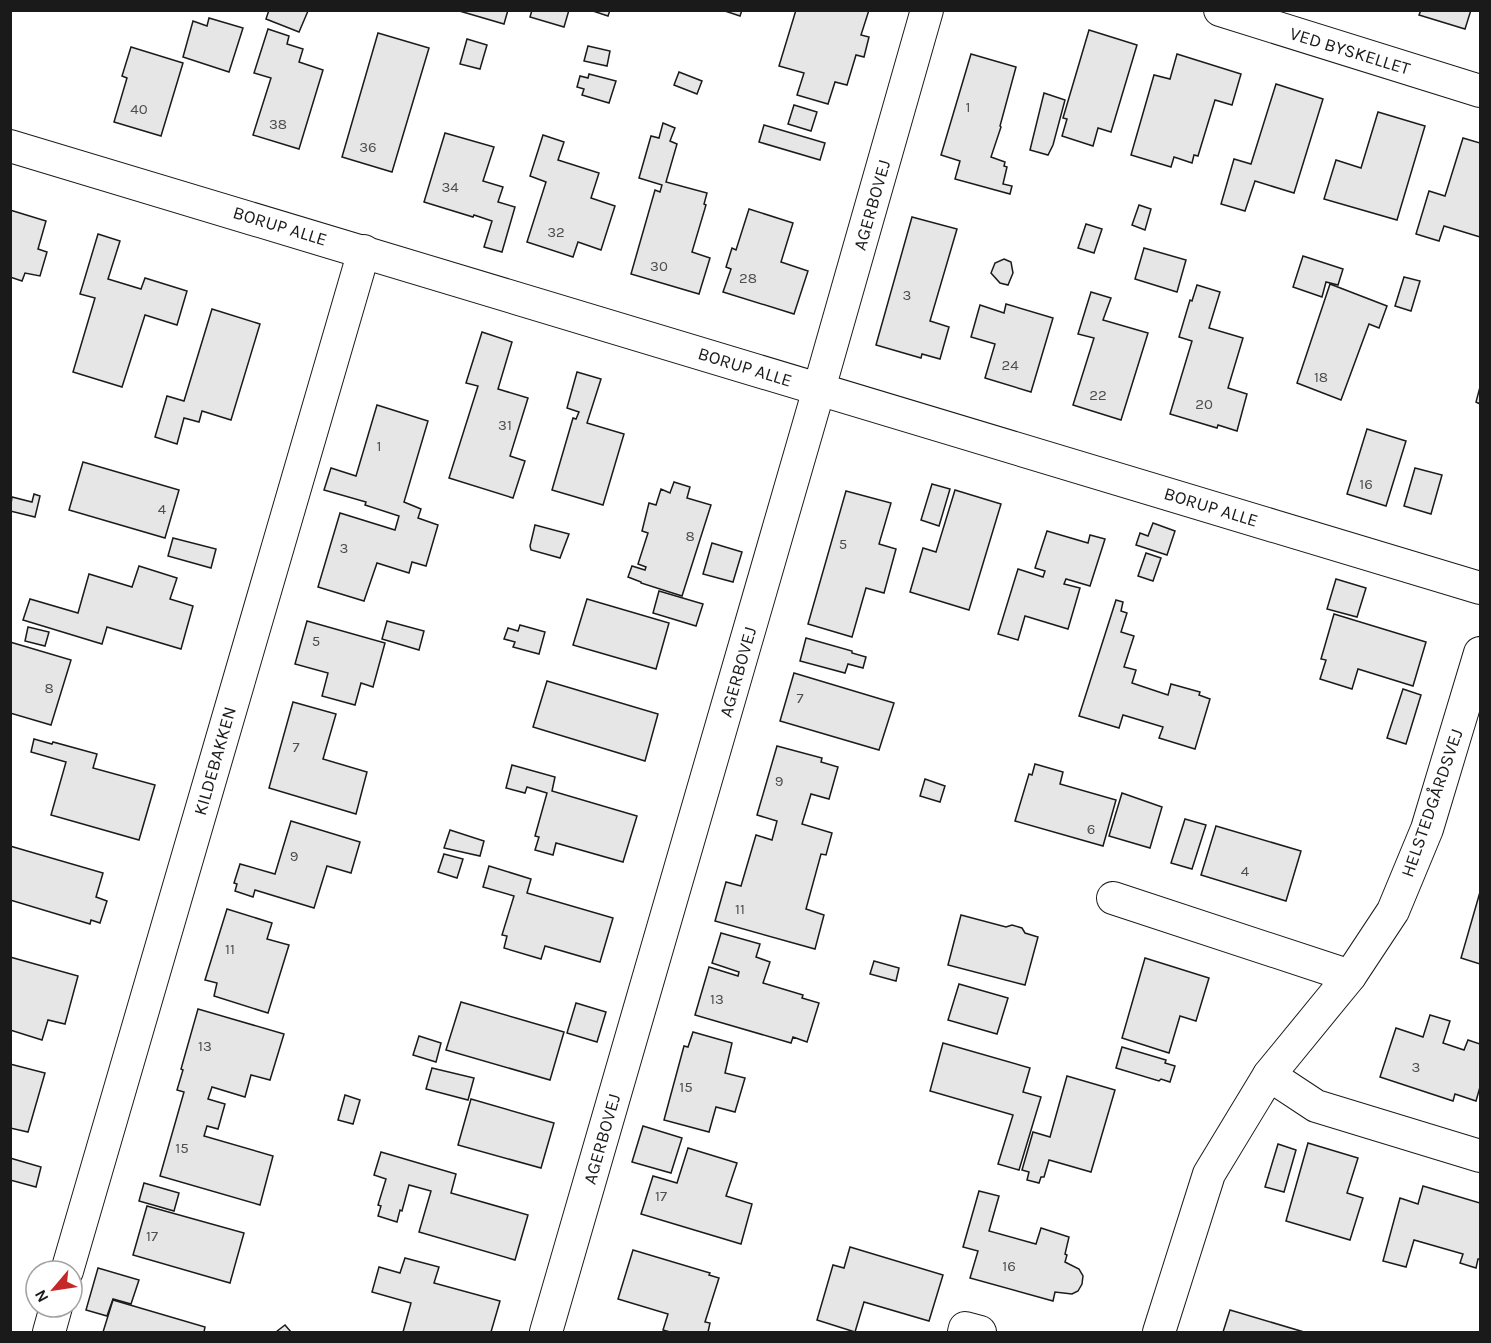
<svg xmlns="http://www.w3.org/2000/svg" width="1491" height="1343" viewBox="0 0 1491 1343" font-family="Karla,sans-serif">
<rect width="100%" height="100%" fill="#fff"/>
<g fill="#e6e6e6" stroke="#1a1a1a" stroke-width="1.5">
<polygon points="269,10 307,10 308,11 299,32 266,19"/>
<polygon points="456,10 508,10 504,24"/>
<polygon points="532,10 569,10 564,27 530,17"/>
<polygon points="590,10 610,10 608,16"/>
<polygon points="722,10 742,10 740,16"/>
<polygon points="796,10 869,10 861,35 869,37 864,57 856,55 847,85 835,82 828,104 797,95 804,73 779,66"/>
<polygon points="1421,10 1471,10 1465,29 1419,15"/>
<polygon points="209,18 243,28 229,72 183,57 193,21 207,26"/>
<polygon points="268,29 289,36 287,44 303,49 299,62 323,70 299,149 253,135 271,78 254,73"/>
<polygon points="1089,30 1137,45 1111,132 1098,128 1093,146 1062,136 1067,119 1063,118"/>
<polygon points="378,33 429,48 392,172 342,157"/>
<polygon points="467,39 487,45 480,69 460,64"/>
<polygon points="588,46 610,51 607,66 584,61"/>
<polygon points="131,47 183,63 161,136 114,122 127,78 122,76"/>
<polygon points="971,54 1016,67 1000,126 1001,127 991,157 1005,162 1004,166 1007,167 1003,184 1012,186 1010,194 955,179 960,161 941,155"/>
<polygon points="1177,54 1241,74 1232,105 1215,100 1198,156 1194,155 1192,163 1174,157 1171,167 1131,155 1154,75 1170,79"/>
<polygon points="679,72 702,81 697,94 674,85"/>
<polygon points="589,74 616,81 609,103 582,95 584,89 577,87 580,76 588,78"/>
<polygon points="1276,84 1323,99 1294,193 1255,181 1245,211 1221,204 1234,159 1251,164"/>
<polygon points="1044,93 1065,100 1053,145 1048,155 1030,150"/>
<polygon points="794,105 817,112 811,131 788,124"/>
<polygon points="1378,112 1425,126 1397,220 1324,199 1336,160 1361,168"/>
<polygon points="663,123 675,128 670,141 677,144 666,182 707,193 704,204 706,205 692,252 710,258 699,294 631,274 655,190 660,192 662,185 639,178 651,136 659,138"/>
<polygon points="764,125 825,143 820,160 759,142"/>
<polygon points="445,133 494,147 483,181 503,187 498,202 515,207 502,252 484,247 492,221 474,215 473,217 424,202"/>
<polygon points="543,135 564,142 558,160 599,173 591,198 615,206 601,250 578,242 573,257 527,242 546,182 530,176"/>
<polygon points="1463,138 1480,143 1480,237 1444,226 1439,241 1416,234 1429,191 1445,196"/>
<polygon points="1139,205 1151,209 1145,230 1132,225"/>
<polygon points="749,209 793,223 781,262 808,271 794,314 723,292 731,269 726,267 732,248 736,250"/>
<polygon points="10,210 46,221 38,249 47,252 40,276 25,273 22,281 10,277"/>
<polygon points="912,217 957,229 930,321 949,327 940,359 922,354 921,358 876,345"/>
<polygon points="1086,224 1102,229 1094,253 1078,248"/>
<polygon points="98,234 120,241 108,279 141,289 145,278 187,291 177,325 145,315 122,387 73,372 95,298 80,294"/>
<polygon points="1144,248 1186,260 1177,292 1135,279"/>
<polygon points="1303,256 1343,269 1338,285 1326,282 1322,297 1293,287"/>
<polygon points="1004,259 1011,262 1013,273 1008,285 1000,283 991,273 995,263"/>
<polygon points="1404,277 1420,281 1411,311 1395,306"/>
<polygon points="1330,284 1387,306 1379,328 1369,324 1341,400 1297,383"/>
<polygon points="1197,285 1220,292 1209,328 1243,338 1228,388 1247,394 1237,431 1218,425 1217,428 1170,414 1192,341 1179,337 1190,300 1192,301"/>
<polygon points="1091,292 1111,298 1103,320 1148,333 1121,420 1073,405 1094,338 1078,334"/>
<polygon points="1006,304 1053,318 1031,392 985,378 995,344 971,337 980,305 1004,313"/>
<polygon points="212,309 260,324 231,420 202,411 199,422 184,418 177,444 155,437 167,396 184,401"/>
<polygon points="482,332 512,342 498,389 528,398 510,456 525,461 513,498 449,478 478,386 466,383"/>
<polygon points="577,372 601,379 587,423 624,434 603,505 552,490 573,418 576,419 579,412 567,408"/>
<polygon points="1480,387 1480,404 1476,402"/>
<polygon points="377,405 428,421 404,502 421,509 418,518 438,525 426,566 412,562 409,573 377,563 364,601 318,587 340,513 395,530 399,516 365,505 366,502 324,490 331,468 356,476"/>
<polygon points="1367,429 1406,441 1386,506 1347,494"/>
<polygon points="83,462 179,490 165,538 69,510"/>
<polygon points="1415,468 1442,475 1431,514 1404,506"/>
<polygon points="674,482 690,487 687,498 711,505 682,596 641,583 641,582 628,577 632,566 645,570 646,567 638,564 648,533 642,531 649,503 656,505 661,489 670,493"/>
<polygon points="932,484 950,489 939,526 921,520"/>
<polygon points="955,490 1001,504 969,610 910,592 923,548 936,552"/>
<polygon points="846,491 891,503 879,544 896,549 884,593 866,588 852,637 808,624"/>
<polygon points="34,494 40,496 35,517 10,511 12,497 32,502"/>
<polygon points="1153,523 1175,531 1167,555 1136,545 1140,533 1148,536"/>
<polygon points="535,525 569,534 560,558 531,550 530,546"/>
<polygon points="1047,531 1088,543 1090,535 1105,539 1090,586 1066,579 1064,584 1080,588 1068,629 1025,616 1018,640 998,634 1018,569 1043,577 1045,571 1035,568"/>
<polygon points="173,538 216,549 211,568 168,556"/>
<polygon points="712,543 742,552 733,582 703,574"/>
<polygon points="1146,553 1161,558 1153,581 1138,576"/>
<polygon points="139,566 177,578 170,599 193,606 181,649 107,627 102,644 23,620 30,599 78,613 89,574 132,587"/>
<polygon points="1336,579 1366,588 1357,617 1327,609"/>
<polygon points="659,591 703,604 696,626 653,613"/>
<polygon points="587,599 669,623 656,669 573,645"/>
<polygon points="1116,600 1123,602 1121,611 1127,613 1121,632 1134,636 1124,667 1136,670 1132,683 1168,695 1171,684 1200,692 1199,695 1210,699 1195,749 1159,738 1163,727 1123,715 1119,728 1079,716"/>
<polygon points="1334,614 1426,642 1413,686 1358,669 1352,689 1320,679 1326,660 1321,659"/>
<polygon points="307,621 385,643 373,687 361,683 355,705 322,696 328,673 295,664"/>
<polygon points="387,621 424,631 419,650 382,639"/>
<polygon points="520,625 545,632 539,654 513,647 515,642 504,639 508,628 518,631"/>
<polygon points="28,627 49,632 45,646 25,641"/>
<polygon points="806,638 852,651 852,653 866,657 863,668 848,664 845,673 800,661"/>
<polygon points="10,642 71,660 51,725 10,713"/>
<polygon points="794,673 894,703 879,750 780,721"/>
<polygon points="547,681 658,714 645,761 533,727"/>
<polygon points="1403,689 1421,695 1406,744 1387,738"/>
<polygon points="293,702 336,714 323,759 367,772 356,814 269,788"/>
<polygon points="34,739 52,744 53,742 97,754 93,768 155,785 139,840 51,815 66,762 31,752"/>
<polygon points="777,746 822,758 821,762 838,767 829,799 811,794 802,824 832,833 826,855 821,854 806,909 824,915 815,949 715,921 726,882 741,886 756,835 772,840 777,821 757,815"/>
<polygon points="1035,764 1063,772 1060,784 1116,800 1103,846 1015,821 1029,774 1032,775"/>
<polygon points="512,765 555,777 552,791 637,816 623,862 556,843 553,855 535,850 539,837 535,836 547,793 527,787 525,793 506,788"/>
<polygon points="925,779 945,786 940,802 920,796"/>
<polygon points="1122,793 1162,807 1150,848 1109,836"/>
<polygon points="1185,819 1206,825 1192,869 1171,863"/>
<polygon points="291,821 360,842 351,873 327,866 314,908 255,890 253,897 235,891 237,884 234,883 240,864 275,874"/>
<polygon points="1216,826 1301,851 1286,901 1201,875"/>
<polygon points="450,830 484,841 480,856 444,848"/>
<polygon points="10,846 103,873 96,897 107,901 100,923 91,920 90,924 10,900"/>
<polygon points="444,854 463,859 457,878 438,872"/>
<polygon points="489,866 531,879 527,893 613,918 600,962 545,946 541,959 504,948 507,936 502,935 514,896 483,887"/>
<polygon points="1480,892 1480,964 1461,958"/>
<polygon points="227,909 272,923 267,939 289,945 268,1013 214,996 217,983 205,980"/>
<polygon points="961,915 1006,927 1012,925 1022,928 1025,933 1038,937 1025,985 948,965"/>
<polygon points="721,933 760,944 756,957 770,962 763,983 803,995 802,998 819,1003 807,1042 793,1037 791,1043 695,1015 709,967 738,976 739,972 712,963"/>
<polygon points="10,957 78,976 65,1024 48,1020 42,1040 10,1030"/>
<polygon points="1145,958 1209,978 1196,1021 1180,1016 1169,1053 1122,1038"/>
<polygon points="874,961 899,968 896,981 870,974"/>
<polygon points="959,984 1008,998 997,1034 948,1020"/>
<polygon points="461,1002 564,1032 550,1080 446,1050"/>
<polygon points="576,1003 606,1012 597,1042 567,1033"/>
<polygon points="198,1009 284,1034 270,1080 251,1075 245,1097 212,1087 208,1099 225,1104 218,1129 207,1126 204,1136 273,1156 260,1205 160,1176 184,1092 177,1090 183,1070 181,1069"/>
<polygon points="1430,1015 1450,1021 1443,1043 1464,1050 1468,1040 1480,1044 1480,1087 1476,1101 1455,1094 1453,1101 1380,1077 1396,1028 1423,1037"/>
<polygon points="693,1032 732,1043 725,1073 745,1078 735,1112 716,1107 709,1132 664,1120 684,1046 688,1047"/>
<polygon points="419,1036 441,1043 436,1062 413,1055"/>
<polygon points="943,1043 1030,1068 1023,1092 1041,1097 1019,1170 998,1164 1013,1115 930,1091"/>
<polygon points="1122,1047 1166,1060 1165,1063 1175,1066 1170,1082 1161,1079 1159,1081 1116,1068"/>
<polygon points="10,1064 45,1073 28,1132 10,1128"/>
<polygon points="432,1068 474,1078 468,1100 426,1089"/>
<polygon points="1067,1076 1115,1090 1091,1172 1049,1160 1044,1177 1041,1177 1039,1183 1027,1180 1029,1172 1022,1170 1033,1132 1050,1137"/>
<polygon points="345,1095 360,1100 353,1124 338,1120"/>
<polygon points="471,1099 554,1123 541,1168 458,1145"/>
<polygon points="643,1126 682,1138 671,1173 632,1162"/>
<polygon points="1308,1143 1358,1158 1347,1193 1363,1198 1350,1240 1286,1221"/>
<polygon points="1278,1144 1296,1150 1284,1192 1265,1187"/>
<polygon points="688,1148 737,1163 726,1196 752,1204 741,1244 641,1214 653,1176 677,1183"/>
<polygon points="381,1152 456,1174 451,1193 528,1215 515,1260 419,1232 431,1191 409,1185 402,1211 400,1210 397,1222 378,1216 381,1206 378,1205 386,1179 374,1175"/>
<polygon points="10,1158 41,1167 36,1187 10,1180"/>
<polygon points="144,1183 179,1193 174,1211 139,1201"/>
<polygon points="1423,1186 1480,1203 1480,1259 1478,1259 1476,1268 1460,1263 1463,1254 1414,1240 1406,1267 1383,1261 1400,1198 1418,1204"/>
<polygon points="979,1191 999,1196 989,1231 1036,1244 1041,1228 1069,1237 1065,1254 1067,1255 1065,1262 1079,1269 1083,1276 1082,1284 1078,1291 1072,1294 1055,1292 1053,1301 970,1278 978,1251 963,1247"/>
<polygon points="147,1206 244,1233 230,1283 133,1255"/>
<polygon points="850,1247 943,1275 929,1321 864,1302 855,1332 817,1320 833,1265 844,1268"/>
<polygon points="633,1250 710,1273 709,1275 719,1278 705,1322 710,1323 708,1332 670,1332 663,1330 668,1314 618,1299"/>
<polygon points="405,1258 439,1267 434,1283 500,1301 491,1332 403,1332 411,1303 372,1292 379,1267 400,1273"/>
<polygon points="98,1268 139,1280 131,1304 113,1299 107,1316 86,1310"/>
<polygon points="113,1300 205,1327 204,1332 103,1332"/>
<polygon points="1230,1310 1304,1332 1223,1332"/>
<polygon points="285,1325 291,1332 276,1332"/>
</g>
<g fill="none" stroke-linecap="round" stroke-linejoin="round">
<g stroke="#1a1a1a" stroke-width="34">
<g id="street">
<polyline points="1220,10 1480,91"/>
<polyline points="10,146 1480,588"/>
<polyline points="1113,898 1350,976"/>
<polyline points="1269,1075 1316,1106 1480,1156"/>
<polyline points="67,1271 364,251"/>
<polyline points="49,1332 56,1307"/>
<polyline points="546,1332 819,389 927,10"/>
<polyline points="964,1332 965,1328 980,1332"/>
<polyline points="1159,1332 1209,1174 1269,1075 1350,976 1393,911 1427,829 1480,653"/>
</g>
</g>
<use href="#street" stroke="#fff" stroke-width="32"/>
</g>
<g text-anchor="middle" stroke-width="4.5" stroke-linejoin="round" paint-order="stroke">
<g font-size="15" fill="#4d4d4d">
<text x="968" y="112">1</text>
<text x="139" y="114">40</text>
<text x="278" y="129">38</text>
<text x="368" y="152">36</text>
<text x="450" y="192">34</text>
<text x="556" y="237">32</text>
<text x="659" y="271">30</text>
<text x="748" y="283">28</text>
<text x="907" y="300">3</text>
<text x="1010" y="370">24</text>
<text x="1321" y="382">18</text>
<text x="1098" y="400">22</text>
<text x="1204" y="409">20</text>
<text x="505" y="430">31</text>
<text x="379" y="451">1</text>
<text x="1366" y="489">16</text>
<text x="162" y="514">4</text>
<text x="690" y="541">8</text>
<text x="843" y="549">5</text>
<text x="344" y="553">3</text>
<text x="316" y="646">5</text>
<text x="49" y="693">8</text>
<text x="800" y="703">7</text>
<text x="296" y="752">7</text>
<text x="779" y="786">9</text>
<text x="1091" y="834">6</text>
<text x="294" y="861">9</text>
<text x="1245" y="876">4</text>
<text x="740" y="914">11</text>
<text x="230" y="954">11</text>
<text x="717" y="1004">13</text>
<text x="205" y="1051">13</text>
<text x="1416" y="1072">3</text>
<text x="686" y="1092">15</text>
<text x="182" y="1153">15</text>
<text x="661" y="1201">17</text>
<text x="152" y="1241">17</text>
<text x="1009" y="1271">16</text>
</g>
<g font-size="18" fill="#1a1a1a" stroke="#fff">
<text transform="translate(1350 51) rotate(17)" y="6">VED BYSKELLET</text>
<text transform="translate(872 205) rotate(-74)" y="6">AGERBOVEJ</text>
<text transform="translate(280 226) rotate(17)" y="6">BORUP ALLE</text>
<text transform="translate(745 367) rotate(17)" y="6">BORUP ALLE</text>
<text transform="translate(1211 507) rotate(17)" y="6">BORUP ALLE</text>
<text transform="translate(738 672) rotate(-74)" y="6">AGERBOVEJ</text>
<text transform="translate(215 761) rotate(-74)" y="6">KILDEBAKKEN</text>
<text transform="translate(1432 803) rotate(-71)" y="6">HELSTEDGÅRDSVEJ</text>
<text transform="translate(602 1139) rotate(-74)" y="6">AGERBOVEJ</text>
</g>
</g>
<rect width="1491" height="1343" fill="none" stroke="#1a1a1a" stroke-width="24"/>
<g transform="translate(54 1289) rotate(241)"><circle r="28" fill="#ffffff" stroke="#a3a3a3" stroke-width="1.5"/>
<path d="M0-4.5L10 22L0 15L-10 22Z" fill="#c62828"/>
<text y="-9" font-size="16" font-weight="bold" text-anchor="middle" fill="#1a1a1a">N</text>
</g>
</svg>
